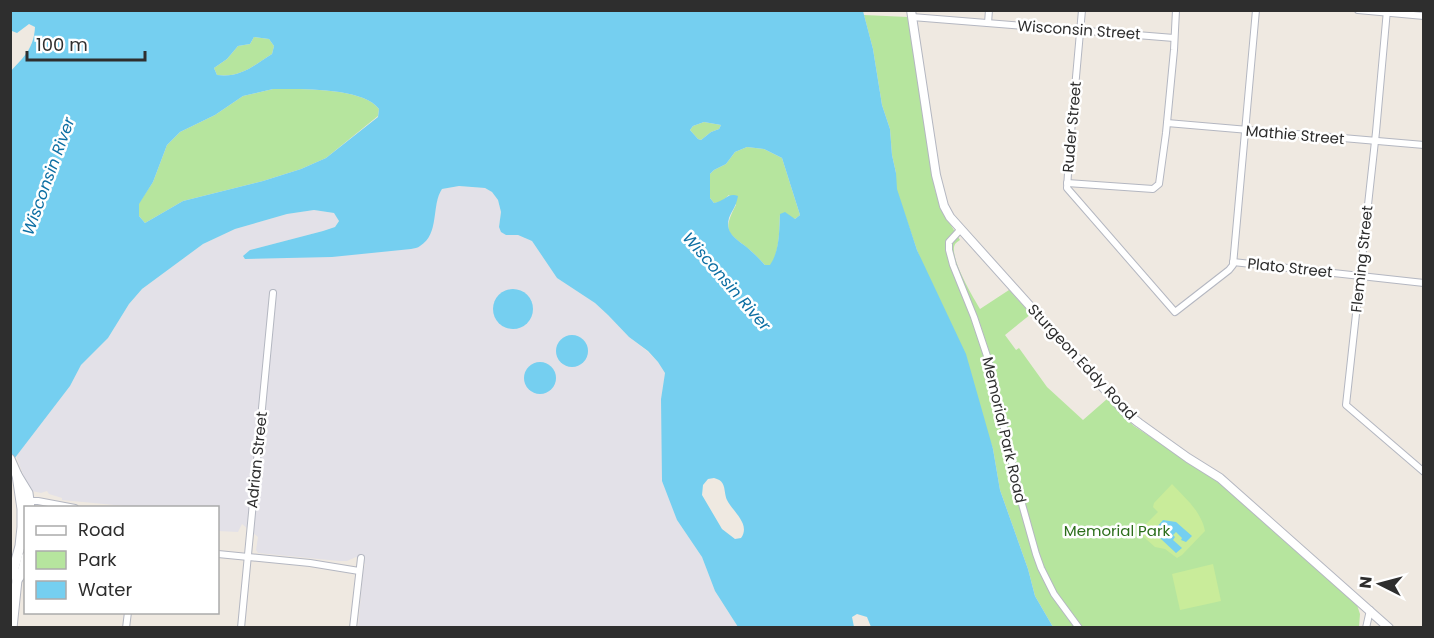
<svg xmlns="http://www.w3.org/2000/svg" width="1434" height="638" viewBox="0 0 1434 638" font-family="Poppins,sans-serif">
<rect width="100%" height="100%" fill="#efe9e1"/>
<polygon fill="#e3e1e8" points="459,186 485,188 492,192 498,200 501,212 499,227 506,235 518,235 532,241 557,278 595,303 608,315 629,337 647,351 658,362 665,373 661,399 677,520 702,557 715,591 738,627 358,627 363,572 365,564 356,557 347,561 339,561 258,553 256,550 258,537 242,524 238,532 218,531 218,508 135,507 62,500 62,498 49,494 47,491 41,493 32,491 27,485 16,456 70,386 81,365 108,338 129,304 142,289 203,244 235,229 287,214 314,210 334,213 339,220 335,227 323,231 250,250 431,233 438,195 442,189"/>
<g fill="#b6e59e">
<path d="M864,15l44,2 27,173 6,19 19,31c-4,3 -5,3 -6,7 -2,15 18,48 26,62l29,-19 22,24 -26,21 11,15 3,-2 28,39 36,33 24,-21 27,27 82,54 141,125 3,9 -1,13h-306l-18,-31 -7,-27 -28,-79 -7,-41 -76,-199 -21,-61v-16l-4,-18 -2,-26 -8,-24 -9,-56z"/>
<path d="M254,37l15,2 5,7 -2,8c-19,12 -32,24 -55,21l-3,-7 13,-9 11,-13 12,-2z"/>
<path d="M273,89c26,0 90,-2 106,20l-1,7 -52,42 -25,11 -38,12 -80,20 -38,22 -6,-7v-13l14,-21 14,-37 13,-13 35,-17 28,-19z"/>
<polygon points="704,122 721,125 719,129 711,132 701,140 698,139 690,130 693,126"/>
<path d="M747,147l17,2 18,9 18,57 -5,4 -15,-5c-1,17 0,36 -9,51h-6c-5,-5 -9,-10 -14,-14 -20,-18 -31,-16 -15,-46l-7,-10 -8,7 -7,1 -4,-5v-24l4,-4 12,-6 9,-12z"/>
</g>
<g fill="#c9ec9a">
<path d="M1172,484c14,15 29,27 33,47l-23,24 -5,3 -12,-9 -10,-2 -17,-15 20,-20 -5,-5 1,-4z"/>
<polygon points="1213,564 1221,601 1180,610 1172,574"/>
</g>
<g fill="#75cff0" fill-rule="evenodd">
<path d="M11,11h852l10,38 9,56 8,24 2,26 4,18 1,16 20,61 49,104 27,95 7,41 28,79 7,27 18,31h-182l-4,-10 -10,-3 -5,3 2,10h-116l-23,-36 -13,-34 -25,-37 -15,-39 -1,-82 4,-26 -7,-11 -10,-11 -19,-14 -21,-22 -13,-12 -38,-25 -25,-37 -14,-6h-12l-5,-3 -2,-5 2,-15 -3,-12 -6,-8 -7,-4 -26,-2 -17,3c-11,16 -2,45 -22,57 -2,2 -6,2 -9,3l-79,8 -87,2 -2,-3 7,-6 73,-19 12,-4 4,-6 -5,-8 -20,-3 -27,4 -52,15 -32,15 -61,45 -13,15 -21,34 -27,27 -11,21 -59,77 -1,-391c14,-15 24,-24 25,-45l-6,-3 -12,9 -5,-2zM254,37l15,2 5,7 -2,8c-19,12 -32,24 -55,21l-3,-7 13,-9 11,-13 12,-2zM273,89c26,0 90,-2 106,20l-1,8 -52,41 -25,11 -38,12 -80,20 -38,22 -6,-7v-12l14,-22 14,-37 13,-13 35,-17 28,-19zM704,122l17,3 -2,4 -8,3 -10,8 -3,-1 -8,-9 3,-4zM747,147l17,2 18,9 18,57 -5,4 -10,-7 -5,2c-1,17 0,36 -10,51h-5c-5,-5 -9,-10 -14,-14 -10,-10 -27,-15 -22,-33 3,-8 7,-11 9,-22 -10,-4 -14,6 -24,7l-4,-5v-24l4,-4 12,-6 9,-12zM714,478c13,3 9,12 13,22 6,12 24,24 14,38l-6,1 -13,-10 -20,-34 1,-10 5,-6z"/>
<circle cx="513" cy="309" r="20"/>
<circle cx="572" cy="351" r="16"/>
<circle cx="540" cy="378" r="16"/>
<polygon points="1163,520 1176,522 1192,536 1186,542 1181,540 1182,538 1176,532 1173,535 1175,537 1173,540 1182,548 1176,553 1161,539 1151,534"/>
</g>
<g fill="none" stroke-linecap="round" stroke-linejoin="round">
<g stroke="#b4b7c1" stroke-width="8">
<g id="minor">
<polyline points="1082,10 1070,144 1067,188 1175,312 1229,270 1233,265 1256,10"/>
<polyline points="1358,10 1424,16"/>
<polyline points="1387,10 1376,132 1346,405 1424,472"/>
<polyline points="912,17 1174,38"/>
<polyline points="988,23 989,10"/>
<polyline points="1167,123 1424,145"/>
<polyline points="1067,183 1153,189 1159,184 1166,133 1174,50 1176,10"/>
<polyline points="960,230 949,242 949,250 953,265 974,317 988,359 1020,497 1036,554 1041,568 1054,594 1079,628"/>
<polyline points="1233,262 1424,283"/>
<polyline points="30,501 38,501 75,508"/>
<polyline points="218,554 310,563 359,571"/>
<polyline points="126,628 128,612"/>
<polyline points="241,628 273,293"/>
<polyline points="353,628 361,558"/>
<polyline points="1366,628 1370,610"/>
</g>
</g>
<g stroke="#b4b7c1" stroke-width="10">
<polyline id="tertiary" points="911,10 936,175 944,206 950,217 1126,413 1139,423 1188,458 1220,478 1389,628"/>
</g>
<g stroke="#b4b7c1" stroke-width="11">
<g id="secondary">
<polyline points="10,459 17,475 28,493 30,508"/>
<polyline points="17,580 22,573 26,557"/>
<polyline points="12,628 17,580 14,568 20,546 22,527 22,509 17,475"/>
</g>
</g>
<use href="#minor" stroke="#fff" stroke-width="6"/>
<use href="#tertiary" stroke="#fff" stroke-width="8"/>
<use href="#secondary" stroke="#fff" stroke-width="9"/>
</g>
<g text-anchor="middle" stroke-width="5" stroke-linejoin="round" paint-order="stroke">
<g font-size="15" fill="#2e2e2e" stroke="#fff">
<text transform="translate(1079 30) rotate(4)" y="5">Wisconsin Street</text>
<text transform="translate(1072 127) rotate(-85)" y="5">Ruder Street</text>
<text transform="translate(1295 135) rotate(5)" y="5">Mathie Street</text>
<text transform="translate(1362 259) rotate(-84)" y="5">Fleming Street</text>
<text transform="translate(1290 268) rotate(6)" y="5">Plato Street</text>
<text transform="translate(1082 362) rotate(47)" y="5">Sturgeon Eddy Road</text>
<text transform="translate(1004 430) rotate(77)" y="5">Memorial Park Road</text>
<text transform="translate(257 460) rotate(-84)" y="5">Adrian Street</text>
</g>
<g font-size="15" fill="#2c6e1b" stroke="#fff">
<text x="1117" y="536">Memorial Park</text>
</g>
<g font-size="16" font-style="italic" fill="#0d6fa3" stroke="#fff">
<text transform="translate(48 176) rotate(-70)" y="6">Wisconsin River</text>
<text transform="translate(727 281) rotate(49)" y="6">Wisconsin River</text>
</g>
</g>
<rect width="1434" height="638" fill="none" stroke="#2e2e2e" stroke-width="24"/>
<rect x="24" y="506" width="195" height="108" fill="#ffffff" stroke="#ababab" stroke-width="1.5"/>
<rect x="36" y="526" width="30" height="9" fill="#ffffff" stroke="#ababab" stroke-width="1.5"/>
<text x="78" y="536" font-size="18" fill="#2e2e2e">Road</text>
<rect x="36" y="551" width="30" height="18" fill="#b6e59e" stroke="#ababab" stroke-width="1.5"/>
<text x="78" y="566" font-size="18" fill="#2e2e2e">Park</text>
<rect x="36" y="581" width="30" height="18" fill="#75cff0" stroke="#ababab" stroke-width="1.5"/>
<text x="78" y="596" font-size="18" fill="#2e2e2e">Water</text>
<g transform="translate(1380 584) rotate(276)" stroke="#ffffff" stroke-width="4.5" paint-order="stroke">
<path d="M0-4.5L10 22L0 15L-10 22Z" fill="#2e2e2e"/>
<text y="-9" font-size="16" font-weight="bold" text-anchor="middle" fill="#2e2e2e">N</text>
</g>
<path d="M27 51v9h118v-9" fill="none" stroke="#2e2e2e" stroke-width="3"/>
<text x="36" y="51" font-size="18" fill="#2e2e2e" stroke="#ffffff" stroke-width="4.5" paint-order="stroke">100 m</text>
</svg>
